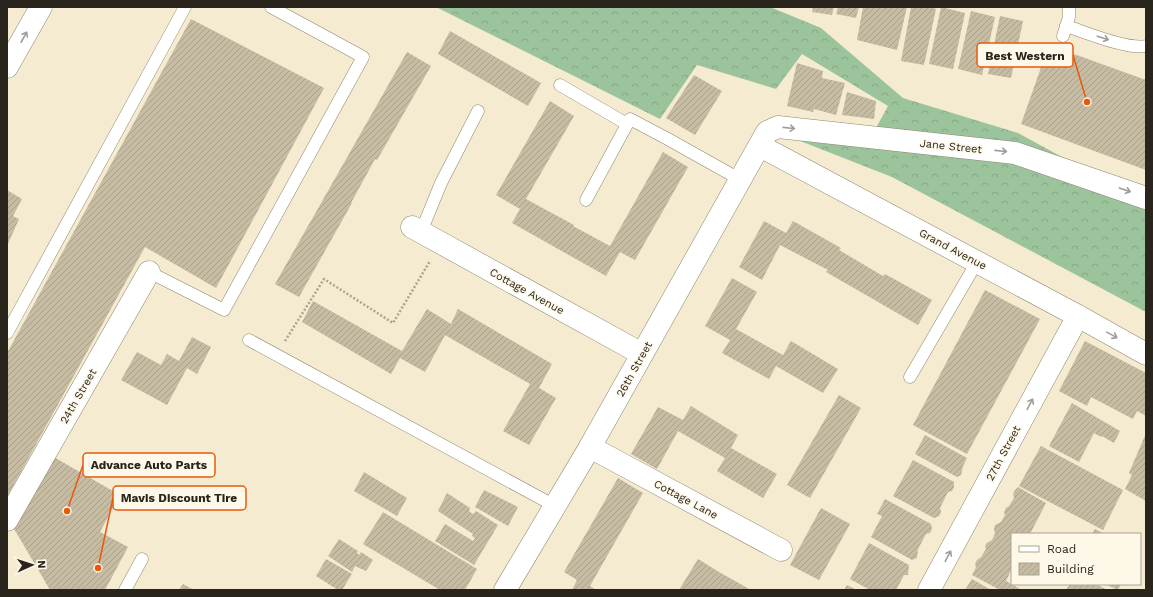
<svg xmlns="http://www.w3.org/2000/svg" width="1153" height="597" viewBox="0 0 1153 597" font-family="'Work Sans',sans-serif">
<defs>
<pattern id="forest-crowns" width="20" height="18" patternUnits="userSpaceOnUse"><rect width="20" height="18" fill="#9cc49c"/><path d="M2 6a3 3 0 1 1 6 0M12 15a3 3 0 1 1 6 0" fill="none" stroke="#86a886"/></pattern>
<pattern id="building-hatch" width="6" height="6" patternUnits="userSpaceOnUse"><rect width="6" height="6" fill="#c5bca3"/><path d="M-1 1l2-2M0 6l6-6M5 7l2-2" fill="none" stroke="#a9a18c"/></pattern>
</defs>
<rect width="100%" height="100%" fill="#f4ebd1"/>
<polygon fill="url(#forest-crowns)" points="436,7 770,7 821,28 903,98 1018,133 1146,203 1146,312 892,177 790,137 876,128 888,106 802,54 776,89 697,65 660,119"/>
<g fill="url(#building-hatch)">
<polygon points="813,7 834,7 832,15 812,12"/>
<polygon points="838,7 859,7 856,18 836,14"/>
<polygon points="863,7 907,7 897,50 857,40"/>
<polygon points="911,7 929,7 936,9 924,65 901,61"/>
<polygon points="941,7 965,13 953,69 929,64"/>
<polygon points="971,11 995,17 982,75 958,69"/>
<polygon points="1000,16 1023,21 1011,78 988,74"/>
<polygon points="191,19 324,88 216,288 145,247 8,495 7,494 7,353"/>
<polygon points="450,31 541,83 528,106 438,54"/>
<polygon points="1049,45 1146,80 1146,170 1021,124"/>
<polygon points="407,52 431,66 377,160 375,159 351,203 352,203 299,297 275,284"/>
<polygon points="797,63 823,71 822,78 845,83 836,115 814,109 813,112 787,106"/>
<polygon points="694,75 722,91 695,135 666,118"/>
<polygon points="847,92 876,101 874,119 842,115"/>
<polygon points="550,101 574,116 526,199 574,225 573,226 610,246 663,152 688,167 635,260 620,252 606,276 512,223 520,209 496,195"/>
<polygon points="7,190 22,199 13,216 19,219 7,246"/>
<polygon points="764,221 786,233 793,221 841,248 839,250 883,276 885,274 932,300 918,325 826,272 828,270 780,245 762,280 739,267"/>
<polygon points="732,278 757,292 736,329 783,355 791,341 838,369 823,393 776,366 769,379 722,353 730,340 705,326"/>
<polygon points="985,290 1040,319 967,454 913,425"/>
<polygon points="313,301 402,351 427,309 451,324 458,309 552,364 539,388 556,398 529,445 503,431 530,384 445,335 425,372 400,358 391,374 302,322"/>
<polygon points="192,337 211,347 197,374 187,368 167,405 121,380 137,352 161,365 167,354 179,361"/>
<polygon points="1085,341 1146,373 1146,416 1137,411 1133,419 1091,397 1087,406 1059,391"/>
<polygon points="839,395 861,408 810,498 787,485"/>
<polygon points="1072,403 1120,431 1114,443 1102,436 1101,437 1094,433 1079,462 1049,446"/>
<polygon points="691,406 738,435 731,448 777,474 763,498 717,471 725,458 678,431 657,469 631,454 658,407 683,420"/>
<polygon points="1146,433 1146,501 1125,489 1132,475 1129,473"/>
<polygon points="925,435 967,458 963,466 961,475 957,477 915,454"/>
<polygon points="1041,446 1123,490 1103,530 1019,486"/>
<polygon points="52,456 120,495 100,532 128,547 105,590 50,590 13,527"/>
<polygon points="913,460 954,482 954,487 952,491 948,492 940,508 941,512 939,516 934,518 893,496"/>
<polygon points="364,472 407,498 397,516 354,491"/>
<polygon points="618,478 643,493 590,586 596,590 572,590 577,580 564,572"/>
<polygon points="1018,487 1046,503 1030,534 1012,534 1012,568 1006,581 1022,590 1000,590 972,575 976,567 975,564 977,560 981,557 986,549 985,546 987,543 992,540 995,534 994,529 995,525 1001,522 1005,515 1004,512 1006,508 1009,506 1014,498 1013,494 1015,490"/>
<polygon points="484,490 518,507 508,526 475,507"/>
<polygon points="447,493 470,508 469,511 473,514 476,511 498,525 474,565 435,541 445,524 473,541 475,538 472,536 473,534 438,511"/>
<polygon points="885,499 931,524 932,529 930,533 926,534 918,549 917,558 912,560 871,537 882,516 877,514"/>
<polygon points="821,508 850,524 819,580 790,565"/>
<polygon points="383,512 477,569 465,590 440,590 363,544"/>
<polygon points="1095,529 1104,534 1092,534"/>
<polygon points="339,539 358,551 357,553 359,555 361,552 373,560 366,571 355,566 352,572 328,556"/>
<polygon points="869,543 909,565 908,575 904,575 896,590 870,590 850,579"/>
<polygon points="326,559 352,574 342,590 338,590 316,576"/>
<polygon points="698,559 719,572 751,590 679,590"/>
<polygon points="972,579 991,590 965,590"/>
<polygon points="183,584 194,590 179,590"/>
<polygon points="1070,584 1096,584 1107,590 1066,590"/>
<polygon points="1105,584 1121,584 1118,590"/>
<polygon points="847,585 857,590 844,590"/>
</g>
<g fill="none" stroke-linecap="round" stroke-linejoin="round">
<g stroke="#8e866e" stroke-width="13">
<g id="lane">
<path d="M1066,26c19,6 62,24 80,20"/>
<polyline points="1063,36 1069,17 1069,7"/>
<polyline points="560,85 627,124"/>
<polyline points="586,200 630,119 666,138 741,180"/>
<polyline points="421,232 441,183 478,111"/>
<polyline points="149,272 224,310 363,57 271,7"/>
<polyline points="7,333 185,7"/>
<polyline points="249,340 555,506"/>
<polyline points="910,377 977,262"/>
<polyline points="125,590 142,559"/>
</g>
</g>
<g stroke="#8e866e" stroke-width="23">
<g id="street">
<polyline points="7,67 41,7"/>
<polyline points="760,146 1078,316 1146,354"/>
<polyline points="412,227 642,354"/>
<polyline points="590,447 781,550"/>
<polyline points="7,520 149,272"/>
<polyline points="505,590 590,447 767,132 778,127 1015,153 1146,198"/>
<polyline points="929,590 1078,316"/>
</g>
</g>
<polyline stroke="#aaa38f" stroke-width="2.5" stroke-dasharray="2 2" stroke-linecap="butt" points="285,341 324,279 393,323 430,261"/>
<use href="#lane" stroke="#fff" stroke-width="12"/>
<use href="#street" stroke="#fff" stroke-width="22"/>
</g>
<defs><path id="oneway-shaft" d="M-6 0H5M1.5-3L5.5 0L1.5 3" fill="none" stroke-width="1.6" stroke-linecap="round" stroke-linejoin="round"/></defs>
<g stroke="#9f9d99">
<use href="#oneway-shaft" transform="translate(24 37) rotate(-61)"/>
<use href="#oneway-shaft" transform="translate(1103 38) rotate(18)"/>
<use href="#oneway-shaft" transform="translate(789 128) rotate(6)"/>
<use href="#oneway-shaft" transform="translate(1001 151) rotate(6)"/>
<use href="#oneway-shaft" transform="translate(1125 190) rotate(19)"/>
<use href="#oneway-shaft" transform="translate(1112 335) rotate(29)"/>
<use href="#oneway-shaft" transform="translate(1030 404) rotate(-62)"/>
<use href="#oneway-shaft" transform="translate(948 556) rotate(-62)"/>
</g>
<g text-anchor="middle" stroke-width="3" stroke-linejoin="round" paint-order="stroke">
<g font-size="11" fill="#29251c" stroke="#fef8e8">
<text transform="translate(951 146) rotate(6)" y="4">Jane Street</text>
<text transform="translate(953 249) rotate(28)" y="4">Grand Avenue</text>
<text transform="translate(527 291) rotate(29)" y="4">Cottage Avenue</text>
<text transform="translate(634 369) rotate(-61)" y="4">26th Street</text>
<text transform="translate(78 396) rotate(-60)" y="4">24th Street</text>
<text transform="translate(1003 453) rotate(-62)" y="4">27th Street</text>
<text transform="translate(686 499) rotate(28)" y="4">Cottage Lane</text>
</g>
</g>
<path fill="none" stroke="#e8590c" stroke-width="1.5" d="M1087 102L1073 55M67 511L83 465M98 568L113 498"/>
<g fill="#e8590c" stroke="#fef8e8" stroke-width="1.5">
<circle cx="1087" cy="102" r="4"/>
<circle cx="67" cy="511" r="4"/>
<circle cx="98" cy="568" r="4"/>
</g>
<g fill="#fef8e8" stroke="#e8590c" stroke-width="1.5">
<rect x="977" y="43" width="96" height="24" rx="4"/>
<rect x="83" y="453" width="132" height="24" rx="4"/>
<rect x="113" y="486" width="133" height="24" rx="4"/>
</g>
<g font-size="12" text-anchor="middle" font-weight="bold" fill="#29251c">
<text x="1025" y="60">Best Western</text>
<text x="149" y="469">Advance Auto Parts</text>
<text x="179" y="502">Mavis Discount Tire</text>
</g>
<rect width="1153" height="597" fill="none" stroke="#29251c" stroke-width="16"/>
<rect x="1011" y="533" width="130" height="52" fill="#fef8e8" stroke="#a9a496"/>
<rect x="1019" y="546" width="20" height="6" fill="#ffffff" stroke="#a9a496"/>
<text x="1047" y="553" font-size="12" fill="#29251c">Road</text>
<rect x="1019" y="563" width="20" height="12" fill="url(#building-hatch)" stroke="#a9a496"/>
<text x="1047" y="573" font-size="12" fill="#29251c">Building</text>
<g transform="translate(32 565) rotate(87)" stroke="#fef8e8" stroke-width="3" paint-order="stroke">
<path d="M0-3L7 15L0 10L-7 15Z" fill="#29251c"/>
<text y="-6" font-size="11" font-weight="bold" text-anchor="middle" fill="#29251c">N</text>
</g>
</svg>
